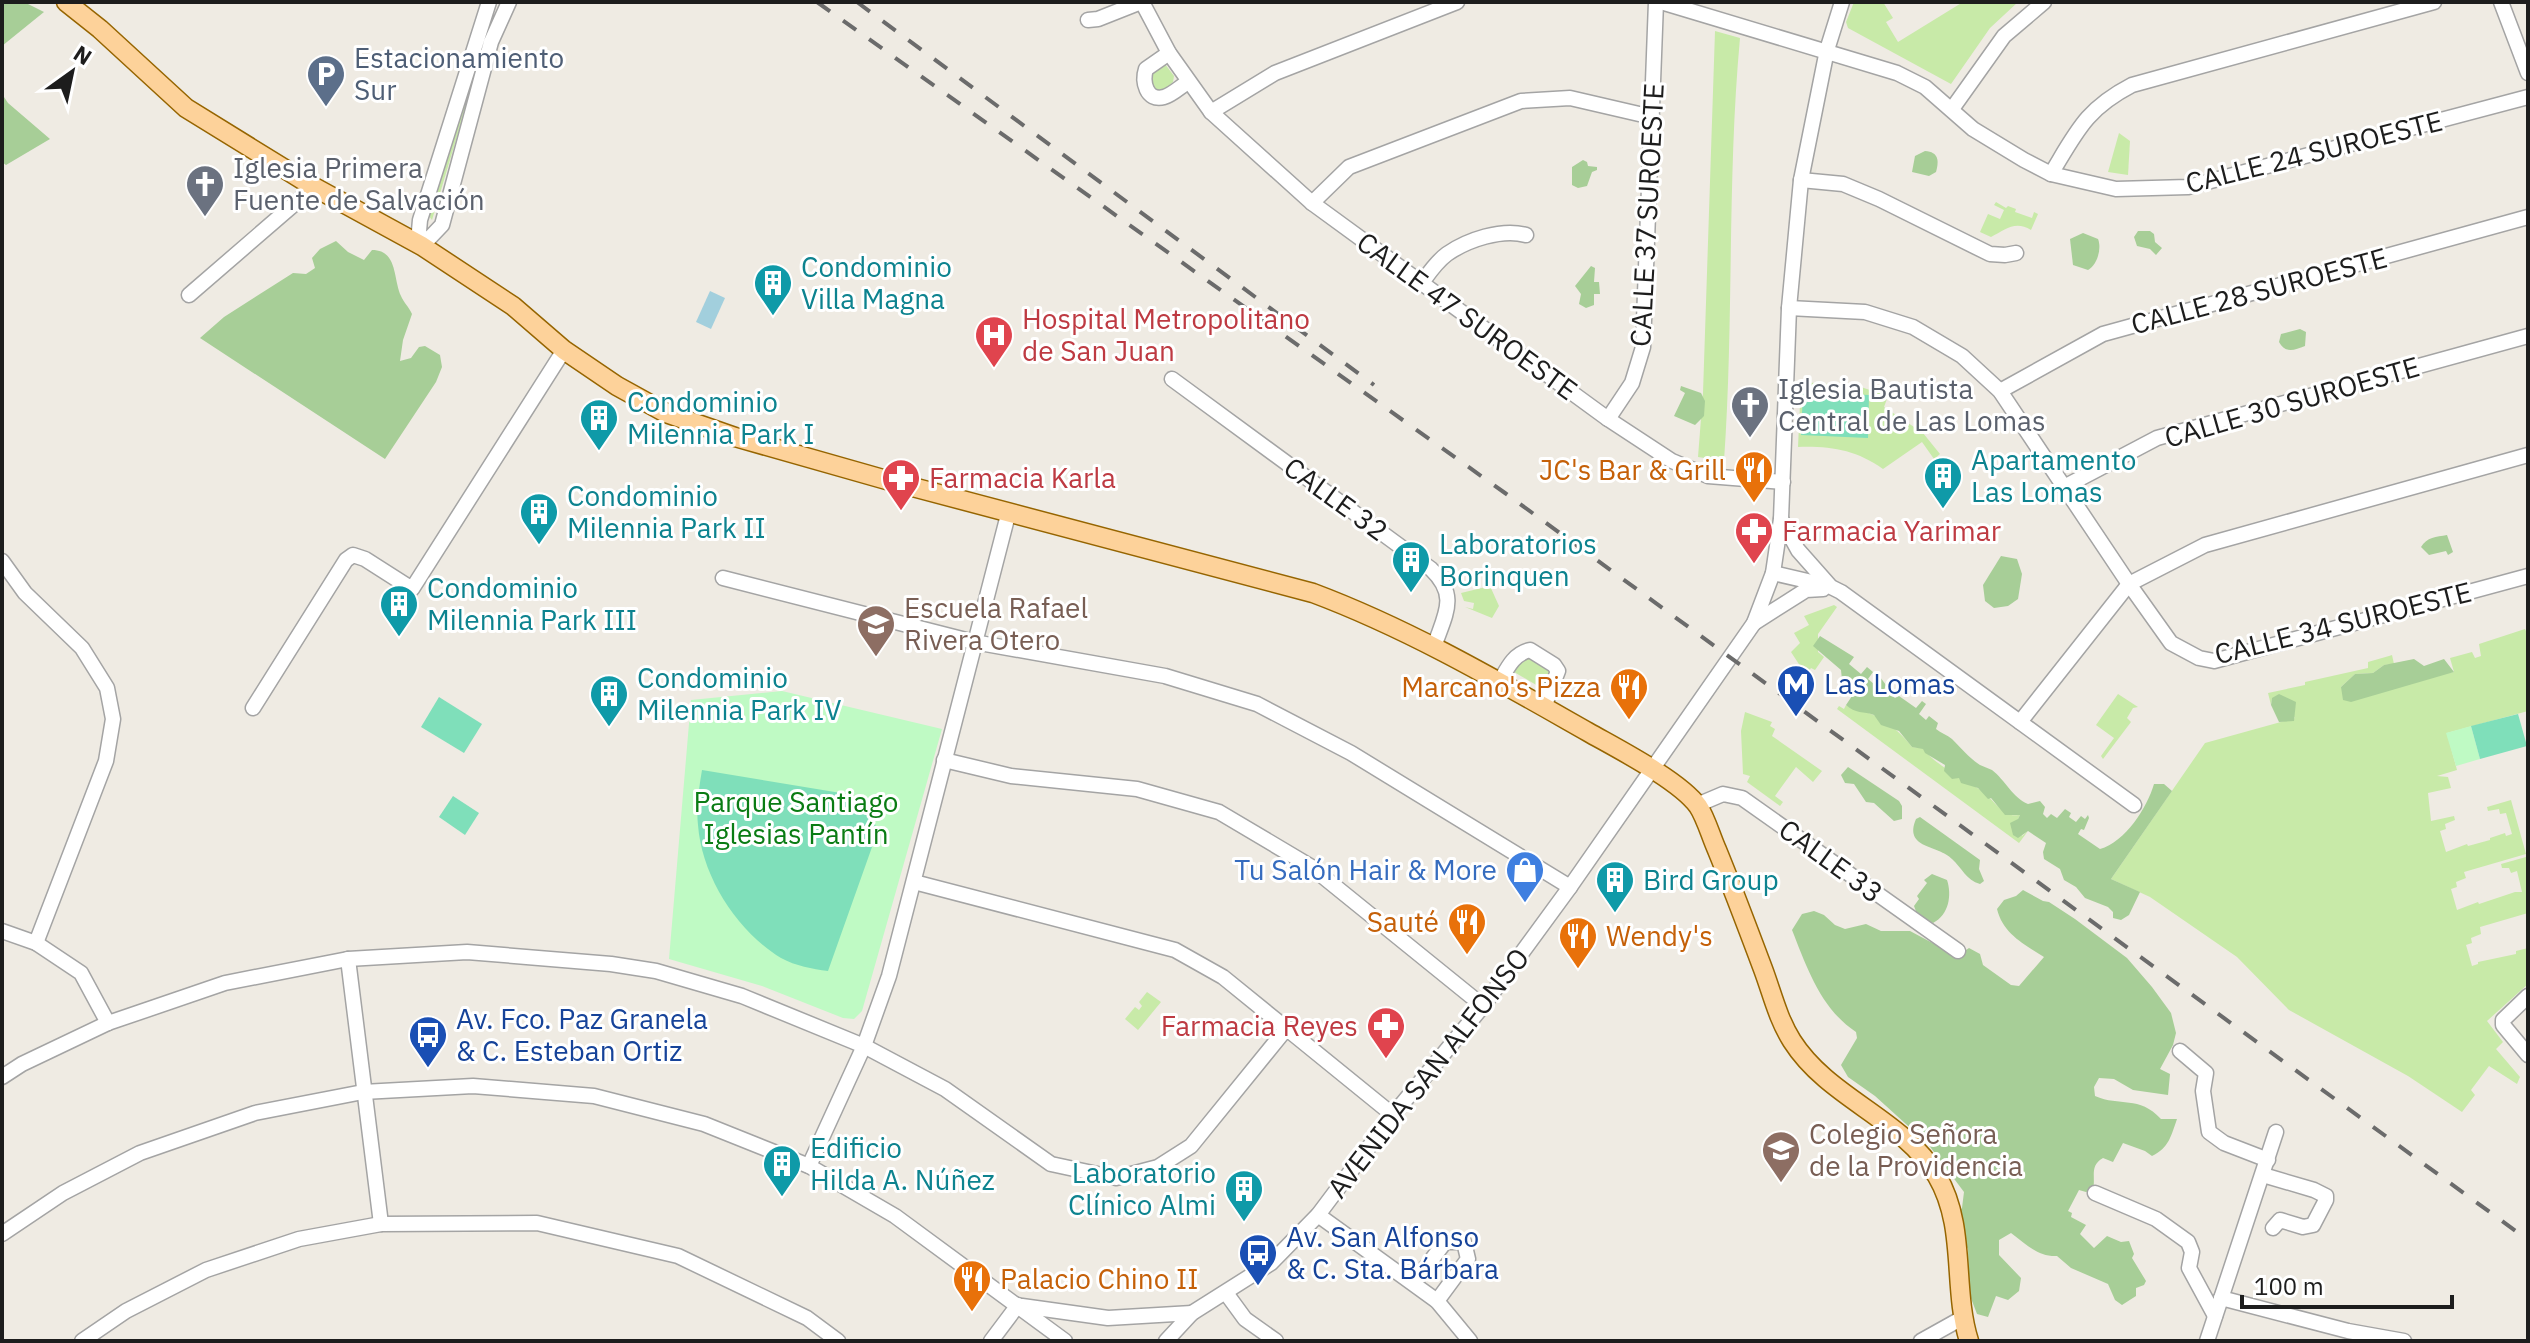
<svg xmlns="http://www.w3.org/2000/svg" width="2530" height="1343" viewBox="0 0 2530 1343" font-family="'IBM Plex Sans',sans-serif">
<rect width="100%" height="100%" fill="#efebe3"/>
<g fill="#c8eaa8">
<polygon points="1854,2 1883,2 1893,18 1886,22 1898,42 1963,2 2018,2 1990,28 1951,84 1848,28 1846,22"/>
<path d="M1715,31l25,7c-13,140 -6,282 -16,423l-26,-4 5,-64z"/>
<polygon points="476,57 480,59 479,63 432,220 429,216"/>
<polygon points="1165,64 1174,76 1173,82 1166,89 1156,91 1151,87 1151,71"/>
<polygon points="2119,133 2130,141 2128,175 2108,172"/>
<path d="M1996,202l10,6 2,-2 8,3 -1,3 17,6 2,-6 4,2 -7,16c-16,-10 -26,0 -40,7l-11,-5 8,-18 12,5 4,-9 -10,-5z"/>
<path d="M1801,382l57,4 30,10 -4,11 39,26 17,21 -6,5 -12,-17 -39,27c-27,-19 -52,-23 -85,-22z"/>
<polygon points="1490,586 1499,606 1492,618 1465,607 1473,609 1474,603 1464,601 1461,593"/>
<polygon points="1834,605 1837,607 1818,634 1818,652 1824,657 1815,670 1811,668 1806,675 1791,652 1800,643 1794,633 1809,625 1804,616"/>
<polygon points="2525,629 2528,635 2528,711 2447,733 2457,770 2437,776 2448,777 2451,788 2428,793 2431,821 2454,816 2455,820 2445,824 2446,829 2440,831 2446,852 2467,844 2468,846 2490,840 2490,838 2505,833 2506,836 2512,834 2506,813 2500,814 2499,809 2488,811 2487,807 2511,800 2526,854 2464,872 2466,878 2456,882 2457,887 2451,889 2457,910 2478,902 2479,904 2515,892 2522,892 2517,871 2511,873 2509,868 2502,868 2501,864 2526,857 2528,863 2528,913 2480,927 2481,934 2471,938 2472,943 2466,945 2472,966 2478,964 2478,962 2516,954 2516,951 2528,948 2528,984 2487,1021 2503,1042 2496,1049 2520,1077 2517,1084 2489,1066 2471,1090 2475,1095 2462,1112 2408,1076 2289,1010 2237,957 2150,897 2111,879 2205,743 2295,718 2272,698 2271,705 2268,693 2305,685 2305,682 2368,668 2368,662 2389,656 2392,655 2394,664 2384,665 2373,673 2355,674 2341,687 2454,672 2450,658 2472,652 2475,658 2481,656 2479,644"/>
<polygon points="1527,655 1548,667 1552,675 1543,689 1514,672 1516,664"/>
<polygon points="2118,694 2138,707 2133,708 2127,718 2131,722 2103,759 2101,756 2114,738 2096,725"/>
<path d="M1846,705c9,6 16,5 25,9 16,6 31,20 41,33l11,1c8,14 42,32 56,41 11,6 18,20 29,25 5,2 7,1 12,1l-2,4 4,17 6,-5 -9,12 -182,-134 2,-3 5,3z"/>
<polygon points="1745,712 1772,722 1770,726 1775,729 1772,736 1822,771 1813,782 1796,767 1775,796 1783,802 1780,806 1747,782 1750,776 1743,774 1741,731"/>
<polygon points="1147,992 1161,1002 1138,1030 1125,1019 1135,1007 1139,1010 1142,1006 1139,1002"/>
</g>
<g fill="#a7ce97">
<polygon points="2,2 24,2 44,12 2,46"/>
<polygon points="2,94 8,103 50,139 6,165 2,162"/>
<path d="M1925,151c14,1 14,10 11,21l-7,4 -17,-4 3,-16z"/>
<polygon points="1583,160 1587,162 1588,166 1597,167 1597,170 1592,172 1587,186 1578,188 1572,185 1572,167"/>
<polygon points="2138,231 2150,231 2154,234 2155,242 2162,248 2156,255 2150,249 2137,246 2134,237"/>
<path d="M2083,233l15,6c4,10 -1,26 -10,31l-15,-5 -3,-26z"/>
<path d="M336,241l12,11 16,8 8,-10c26,0 21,29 29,46 3,7 8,11 11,18l-9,26 -3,21 11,-3 8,-11 6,-1 15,9 2,12 -6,15 -51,77 -185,-121 24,-21 69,-44 13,1 9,-6 -3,-10 8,-9z"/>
<polygon points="1591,266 1595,268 1594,282 1599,282 1600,294 1594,294 1594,305 1586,308 1579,304 1581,294 1575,286"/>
<path d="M2300,329l6,3 -1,14c-11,4 -19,8 -26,-4l2,-8z"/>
<polygon points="1681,386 1701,393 1705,401 1704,416 1695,425 1674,416 1685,393 1680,390"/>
<path d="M2447,535l6,17 -5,3 -2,-4 -17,4 -8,-8c6,-10 15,-10 26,-12z"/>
<polygon points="2001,556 2017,559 2022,574 2018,599 2008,606 1994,608 1985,601 1983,585"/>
<path d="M1820,636l34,21 -5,7 12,10 6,-7 6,5 -5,7 6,5 6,-7 6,8 -2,5 11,8 4,-2 17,12 6,-7 4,3 -7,10 7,6 3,-4 9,7 -2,6c5,4 11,6 16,10 9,9 17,19 28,26 4,2 8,3 12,5 13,10 21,28 36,34l12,-3 5,6 -2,7 4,4 4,-4 6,4 8,-9 6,4 -2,4 7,5 5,-6 4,3 3,-4 1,3 -5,12 -3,-1 -3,5 22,15c25,-7 47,-41 54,-65h10l8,7 -61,88 29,13 -11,23 -8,5 -8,-2v-6l-5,-5 -23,-9 -9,-11 -12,-7 -4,-11 -16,-10 -1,-7 3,-9 -18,-12 -10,7 -5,-3 -3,-12 8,-4 2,-4h-15l-14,-17 -3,1 -10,-11 -17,-5 -2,-5 -7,1 -8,-8 1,-6 -20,-12 -2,-4 -11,-2 -13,-16 -18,-6 -7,-10c-10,-4 -19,-1 -28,-10l6,-9 -9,-6 -2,-20 -28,-24z"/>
<polygon points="2414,659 2424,666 2444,659 2454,672 2351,702 2343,700 2341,687 2355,674 2373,673 2384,665"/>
<polygon points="2279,694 2296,702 2294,721 2279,722 2271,705 2272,698"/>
<polygon points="1848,767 1899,801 1902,806 1902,819 1894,821 1874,803 1866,802 1854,784 1845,783 1841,775"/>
<path d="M1920,817l60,43 -1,9 5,12 -4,3c-14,-4 -18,-16 -28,-25 -13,-14 -49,-10 -36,-40z"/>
<path d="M1932,874l15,6c5,15 2,35 -14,43l-16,-9 -3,-8 5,-7 -2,-3 10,-13 -3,-3z"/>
<path d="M2023,890l20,11 6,1 26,17 52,39 25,29 19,26 5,20 -3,12 -13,24 10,5 -2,21 -35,-5 -19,-11 -15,-1 -5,9 1,9c25,11 44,-1 66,23h16c-6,17 -8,29 -25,37l-7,-5 -22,-8 -10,19 -10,-4c-14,8 -7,19 -10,32l-7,2 -7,-2 -11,21 4,2 -1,4 15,8 -6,9 14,14 13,-12 14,6 8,-1 5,13 -2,4 14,23 -2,4 -8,3v8l-14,9 -7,-5 -7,-16 -37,-16 -14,-12c-19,1 -31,-12 -46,-23l-12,7v15l22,23 -2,13 -11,9 -12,-4 -8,21 -11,-3 -8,-21 -1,-44 -15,-28 9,-13 2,-16 -36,-48 -53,-48 -27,-19 -7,-12 16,-27 -1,-6c-35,-23 -49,-64 -64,-102l10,-16 12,-3 10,4 11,10 10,4 21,-5 15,7h29l30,16 22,6 7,-5 11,6 3,11 28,20 8,1 25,-29c-20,-13 -41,-23 -47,-48l7,-9 12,-4z"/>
</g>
<g fill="#bffac4">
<polygon points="782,691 942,729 862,1011 854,1019 843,1018 762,986 669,959 691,700"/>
<polygon points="2471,726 2480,759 2456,766 2446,733"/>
</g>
<g fill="#7fdfba">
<polygon points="1803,392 1869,395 1868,438 1801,435"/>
<polygon points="439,697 482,724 464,753 421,727"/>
<polygon points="2518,714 2527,746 2480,759 2471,726"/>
<path d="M702,770l145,24c19,9 27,18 30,39l-49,138c-16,-2 -32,-5 -47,-13 -44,-27 -79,-81 -83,-133 -2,-18 1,-37 4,-55z"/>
<polygon points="453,796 479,813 465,835 439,817"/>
</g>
<polygon fill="#a2cfdd" points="710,291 725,298 711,329 696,322"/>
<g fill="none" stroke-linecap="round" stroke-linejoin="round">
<g stroke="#a4a4a4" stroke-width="17">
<g id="minor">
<polyline points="489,2 420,220 419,231 422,246 442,225 491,42 509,2"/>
<polyline points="1142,2 1169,53 1211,112 1312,203 1608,419 1672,461 1708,476 1783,482"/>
<polyline points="1661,2 1897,73 1925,87 1973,129 2024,160 2051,174 2116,189 2188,187 2528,97"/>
<polyline points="2501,2 2528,73"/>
<polyline points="1088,20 1098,19 1141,2"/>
<path d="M1169,53l-23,16c-4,12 0,33 18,28 8,-2 17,-11 24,-15"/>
<polyline points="1952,109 2004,36 2044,2"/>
<polyline points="1211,112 1275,73 1457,2"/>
<path d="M2051,174c26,-43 35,-65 81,-89l302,-83"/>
<polyline points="1801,180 1843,184 1879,199 1990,254 2005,255 2016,253"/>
<polyline points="1312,203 1349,167 1521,101 1570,98 1652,117"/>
<path d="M1421,284c8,-11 15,-22 26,-30 20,-14 55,-26 79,-19"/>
<polyline points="189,295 314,187"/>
<polyline points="1789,308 1865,312 1913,327 1962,356 2000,391 2129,584 2171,643 2199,658 2214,661 2528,576"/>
<path d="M1172,379l259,190c28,27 14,45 3,78"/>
<polyline points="2000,391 2103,334 2528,217"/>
<polyline points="1608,419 1632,383 1643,347 1656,2"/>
<polyline points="2064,487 2157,438 2528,336"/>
<polyline points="1781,519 1798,550 1829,585"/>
<polyline points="2,561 25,593 82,648 107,688 113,719 106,761 36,943"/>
<polyline points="1773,573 1829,586 1841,592 2134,805"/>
<polyline points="723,578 974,642 1165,676 1257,704 1351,753 1570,887"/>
<polyline points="1754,623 1806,590 1823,589"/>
<path d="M1499,683c8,-14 14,-29 31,-33l24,15 4,6 -14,36"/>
<polyline points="253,708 346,560 353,555 365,559 412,589 564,350"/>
<polyline points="2020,722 2129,584 2205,545 2528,455"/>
<polyline points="944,760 1011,776 1137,789 1219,812 1310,866 1483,1006"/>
<polyline points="1697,805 1723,794 1742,798 1958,951"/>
<polyline points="914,882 1175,950 1223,977 1393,1115"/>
<polyline points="2,931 36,943 81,973 108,1023"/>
<polyline points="348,959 381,1224"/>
<polyline points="2528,996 2503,1020 2503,1025 2528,1055"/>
<polyline points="2180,1051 2206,1073 2203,1091 2209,1132 2224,1143 2268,1160"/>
<polyline points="2,1077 22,1064 108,1023 225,983 348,959 467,952 611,964 656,971 742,996 864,1046 945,1089 1051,1164 1116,1178 1158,1167 1191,1146 1286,1029"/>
<polyline points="809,1166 864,1046 889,976 1009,511"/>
<polyline points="2263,1175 2314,1190 2326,1196 2326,1200 2313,1225 2303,1227 2280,1220 2273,1228"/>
<polyline points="2095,1193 2156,1219 2188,1242 2192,1252 2189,1268 2215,1316"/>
<polyline points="1318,1215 1437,1301 1470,1341"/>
<polyline points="2,1234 63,1193 140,1153 255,1113 363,1092 473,1086 594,1096 704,1124 809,1166 895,1216 1065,1341"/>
<polyline points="1414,1283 1445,1242 1464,1242 1468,1259 1437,1301"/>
<polyline points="1226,1293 1245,1319 1276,1341"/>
<polyline points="2221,1298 2348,1331 2404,1341"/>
<polyline points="1022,1306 1108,1318 1192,1313"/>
<polyline points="82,1341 126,1311 206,1270 299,1239 381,1224 537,1223 678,1256 807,1318 838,1341"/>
<polyline points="991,1341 1018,1305"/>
<polyline points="1166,1341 1192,1313 1271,1263 1318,1215 1393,1115 1483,1006 1570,887 1754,623 1773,573 1781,519 1789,308 1801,180 1827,50 1842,2"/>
<polyline points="1921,1341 1964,1317"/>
<polyline points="2207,1341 2276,1132"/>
</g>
</g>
<g stroke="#966500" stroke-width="21">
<path id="major" d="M66,2l34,27 86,79 128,79 108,59 91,60 51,44 53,36 49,27 69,24 155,44 423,112c96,36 185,88 275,139 28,16 91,48 110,74 8,12 13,31 19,44 16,39 31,79 46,119 9,24 15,50 29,72 37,58 110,77 145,135 30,51 15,111 32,165"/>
</g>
<use href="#minor" stroke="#fff" stroke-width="14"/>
<use href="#major" stroke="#fdd29a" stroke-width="18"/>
<g stroke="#6b6b6b" stroke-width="4" stroke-dasharray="16 16" stroke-linecap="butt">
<polyline points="817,2 1505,493 2528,1240"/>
<polyline points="857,2 1374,385"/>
</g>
</g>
<defs>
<g id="parking-pin" transform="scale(2)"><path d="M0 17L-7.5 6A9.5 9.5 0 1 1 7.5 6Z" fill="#5c6f8a" stroke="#fff"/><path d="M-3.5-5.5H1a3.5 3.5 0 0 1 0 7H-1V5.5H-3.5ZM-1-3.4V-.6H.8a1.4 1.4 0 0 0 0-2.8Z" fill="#fff"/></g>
<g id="church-pin" transform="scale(2)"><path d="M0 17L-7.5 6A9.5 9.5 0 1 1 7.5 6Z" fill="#6b7280" stroke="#fff"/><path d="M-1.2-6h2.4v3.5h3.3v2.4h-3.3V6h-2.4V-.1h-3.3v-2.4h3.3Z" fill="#fff"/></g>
<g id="building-pin" transform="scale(2)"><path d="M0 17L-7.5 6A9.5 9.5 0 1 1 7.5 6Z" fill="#0f9aa8" stroke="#fff"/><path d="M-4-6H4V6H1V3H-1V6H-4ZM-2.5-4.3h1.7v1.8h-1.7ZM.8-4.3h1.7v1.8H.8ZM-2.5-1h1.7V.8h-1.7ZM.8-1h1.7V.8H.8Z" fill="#fff"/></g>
<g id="hospital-pin" transform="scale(2)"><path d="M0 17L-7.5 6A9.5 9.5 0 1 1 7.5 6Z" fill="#e0444e" stroke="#fff"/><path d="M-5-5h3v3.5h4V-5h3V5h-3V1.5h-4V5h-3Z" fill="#fff"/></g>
<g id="restaurant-pin" transform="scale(2)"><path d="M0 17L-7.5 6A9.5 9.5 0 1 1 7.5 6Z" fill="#e8710a" stroke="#fff"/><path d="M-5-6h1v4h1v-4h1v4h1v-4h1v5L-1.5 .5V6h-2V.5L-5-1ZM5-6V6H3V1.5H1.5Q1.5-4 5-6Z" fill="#fff"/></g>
<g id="pharmacy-pin" transform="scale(2)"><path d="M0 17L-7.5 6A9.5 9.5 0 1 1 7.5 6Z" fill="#e0444e" stroke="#fff"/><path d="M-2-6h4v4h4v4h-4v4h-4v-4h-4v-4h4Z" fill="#fff"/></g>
<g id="school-pin" transform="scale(2)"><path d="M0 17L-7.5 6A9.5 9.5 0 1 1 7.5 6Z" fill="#8d6e63" stroke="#fff"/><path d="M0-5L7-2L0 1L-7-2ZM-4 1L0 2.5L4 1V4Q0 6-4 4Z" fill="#fff"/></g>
<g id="metro-pin" transform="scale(2)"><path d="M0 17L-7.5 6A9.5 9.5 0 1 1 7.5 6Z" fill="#1a4fb4" stroke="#fff"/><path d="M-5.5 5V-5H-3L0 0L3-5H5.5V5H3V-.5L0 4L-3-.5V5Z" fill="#fff"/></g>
<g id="shop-pin" transform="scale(2)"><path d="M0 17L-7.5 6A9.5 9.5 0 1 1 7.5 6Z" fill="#3f7fe0" stroke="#fff"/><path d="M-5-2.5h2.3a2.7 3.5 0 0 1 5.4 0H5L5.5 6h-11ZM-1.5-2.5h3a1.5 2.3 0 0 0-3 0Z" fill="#fff"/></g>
<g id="bus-pin" transform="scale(2)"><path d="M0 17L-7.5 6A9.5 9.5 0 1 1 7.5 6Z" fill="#1a4fb4" stroke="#fff"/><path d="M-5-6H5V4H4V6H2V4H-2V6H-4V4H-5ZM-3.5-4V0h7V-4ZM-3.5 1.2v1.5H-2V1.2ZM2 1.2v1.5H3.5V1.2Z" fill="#fff"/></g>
</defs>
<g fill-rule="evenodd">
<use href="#parking-pin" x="326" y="74"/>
<use href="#church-pin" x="205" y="184"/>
<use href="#building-pin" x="773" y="283"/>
<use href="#hospital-pin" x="994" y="335"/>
<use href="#church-pin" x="1750" y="405"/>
<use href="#building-pin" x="599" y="418"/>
<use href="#restaurant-pin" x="1754" y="470"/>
<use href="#building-pin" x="1943" y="476"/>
<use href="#pharmacy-pin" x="901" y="478"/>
<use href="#building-pin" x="539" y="512"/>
<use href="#pharmacy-pin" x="1754" y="531"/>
<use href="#building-pin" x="1411" y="560"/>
<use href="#building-pin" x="399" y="604"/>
<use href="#school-pin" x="876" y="624"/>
<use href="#metro-pin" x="1796" y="684"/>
<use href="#restaurant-pin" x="1629" y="687"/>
<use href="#building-pin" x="609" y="694"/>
<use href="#shop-pin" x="1525" y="870"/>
<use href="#building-pin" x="1615" y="880"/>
<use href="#restaurant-pin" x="1467" y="922"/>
<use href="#restaurant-pin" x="1578" y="936"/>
<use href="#pharmacy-pin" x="1386" y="1026"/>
<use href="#bus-pin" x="428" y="1035"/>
<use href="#school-pin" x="1781" y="1150"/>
<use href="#building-pin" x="782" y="1164"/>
<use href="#building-pin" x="1244" y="1189"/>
<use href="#bus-pin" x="1258" y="1253"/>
<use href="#restaurant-pin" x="972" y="1279"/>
</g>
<g text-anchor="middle" stroke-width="6" stroke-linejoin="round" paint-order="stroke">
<g font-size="28" fill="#4e5e75" stroke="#fff" text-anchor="start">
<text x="354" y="68">Estacionamiento<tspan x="354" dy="32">Sur</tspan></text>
</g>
<g font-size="28" fill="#1d1d1d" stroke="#fff">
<text transform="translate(2314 152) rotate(-14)" y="10">CALLE 24 SUROESTE</text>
<text transform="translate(1647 215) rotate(-87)" y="10">CALLE 37 SUROESTE</text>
<text transform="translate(2259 291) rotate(-15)" y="10">CALLE 28 SUROESTE</text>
<text transform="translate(1467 316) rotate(36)" y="10">CALLE 47 SUROESTE</text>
<text transform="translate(2292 402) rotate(-16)" y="10">CALLE 30 SUROESTE</text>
<text transform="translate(1336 499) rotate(36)" y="10">CALLE 32</text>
<text transform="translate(2343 623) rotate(-14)" y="10">CALLE 34 SUROESTE</text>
<text transform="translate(1831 861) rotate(36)" y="10">CALLE 33</text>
<text transform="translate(1428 1073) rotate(-52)" y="10">AVENIDA SAN ALFONSO</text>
</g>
<g font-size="28" fill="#5b616d" stroke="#fff" text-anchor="start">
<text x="233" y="178">Iglesia Primera<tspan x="233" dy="32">Fuente de Salvación</tspan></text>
<text x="1778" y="399">Iglesia Bautista<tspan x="1778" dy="32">Central de Las Lomas</tspan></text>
</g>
<g font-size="28" fill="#0d838f" stroke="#fff" text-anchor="start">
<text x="801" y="277">Condominio<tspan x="801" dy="32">Villa Magna</tspan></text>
<text x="627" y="412">Condominio<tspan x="627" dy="32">Milennia Park I</tspan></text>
<text x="1971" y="470">Apartamento<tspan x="1971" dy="32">Las Lomas</tspan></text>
<text x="567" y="506">Condominio<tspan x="567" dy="32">Milennia Park II</tspan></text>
<text x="1439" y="554">Laboratorios<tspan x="1439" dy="32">Borinquen</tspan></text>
<text x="427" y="598">Condominio<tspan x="427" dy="32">Milennia Park III</tspan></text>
<text x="637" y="688">Condominio<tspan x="637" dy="32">Milennia Park IV</tspan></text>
<text x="1643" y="890">Bird Group</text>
<text x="810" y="1158">Edificio<tspan x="810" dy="32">Hilda A. Núñez</tspan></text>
<text x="1216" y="1183" text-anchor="end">Laboratorio<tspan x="1216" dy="32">Clínico Almi</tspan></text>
</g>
<g font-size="28" fill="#be3a42" stroke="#fff" text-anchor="start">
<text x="1022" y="329">Hospital Metropolitano<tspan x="1022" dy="32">de San Juan</tspan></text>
<text x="929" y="488">Farmacia Karla</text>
<text x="1782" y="541">Farmacia Yarimar</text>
<text x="1358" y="1036" text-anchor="end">Farmacia Reyes</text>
</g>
<g font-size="28" fill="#c56008" stroke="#fff" text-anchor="end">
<text x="1726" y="480">JC's Bar &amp; Grill</text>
<text x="1601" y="697">Marcano's Pizza</text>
<text x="1439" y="932">Sauté</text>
<text x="1606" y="946" text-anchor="start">Wendy's</text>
<text x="1000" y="1289" text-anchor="start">Palacio Chino II</text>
</g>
<g font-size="28" fill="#785e54" stroke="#fff" text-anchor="start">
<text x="904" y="618">Escuela Rafael<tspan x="904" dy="32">Rivera Otero</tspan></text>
<text x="1809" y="1144">Colegio Señora<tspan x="1809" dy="32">de la Providencia</tspan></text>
</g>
<g font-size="28" fill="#164399" stroke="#fff" text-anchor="start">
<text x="1824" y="694">Las Lomas</text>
<text x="456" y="1029">Av. Fco. Paz Granela<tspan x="456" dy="32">&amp; C. Esteban Ortiz</tspan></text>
<text x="1286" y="1247">Av. San Alfonso<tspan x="1286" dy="32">&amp; C. Sta. Bárbara</tspan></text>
</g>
<g font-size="28" fill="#0a7c14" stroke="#fff">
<text x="796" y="812">Parque Santiago<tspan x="796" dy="32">Iglesias Pantín</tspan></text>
</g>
<g font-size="28" fill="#366cbe" stroke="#fff" text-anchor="end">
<text x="1497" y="880">Tu Salón Hair &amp; More</text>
</g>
</g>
<rect width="2530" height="1343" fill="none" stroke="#1d1d1d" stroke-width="8"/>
<g transform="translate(72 72) rotate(33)" stroke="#ffffff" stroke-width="6" paint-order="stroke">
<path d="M0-6L14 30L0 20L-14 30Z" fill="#1d1d1d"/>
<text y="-12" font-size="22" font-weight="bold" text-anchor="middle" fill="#1d1d1d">N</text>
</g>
<path d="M2242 1295v12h210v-12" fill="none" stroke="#1d1d1d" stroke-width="4"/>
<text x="2254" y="1295" font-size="24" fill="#1d1d1d" stroke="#ffffff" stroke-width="6" paint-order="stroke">100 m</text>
</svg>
